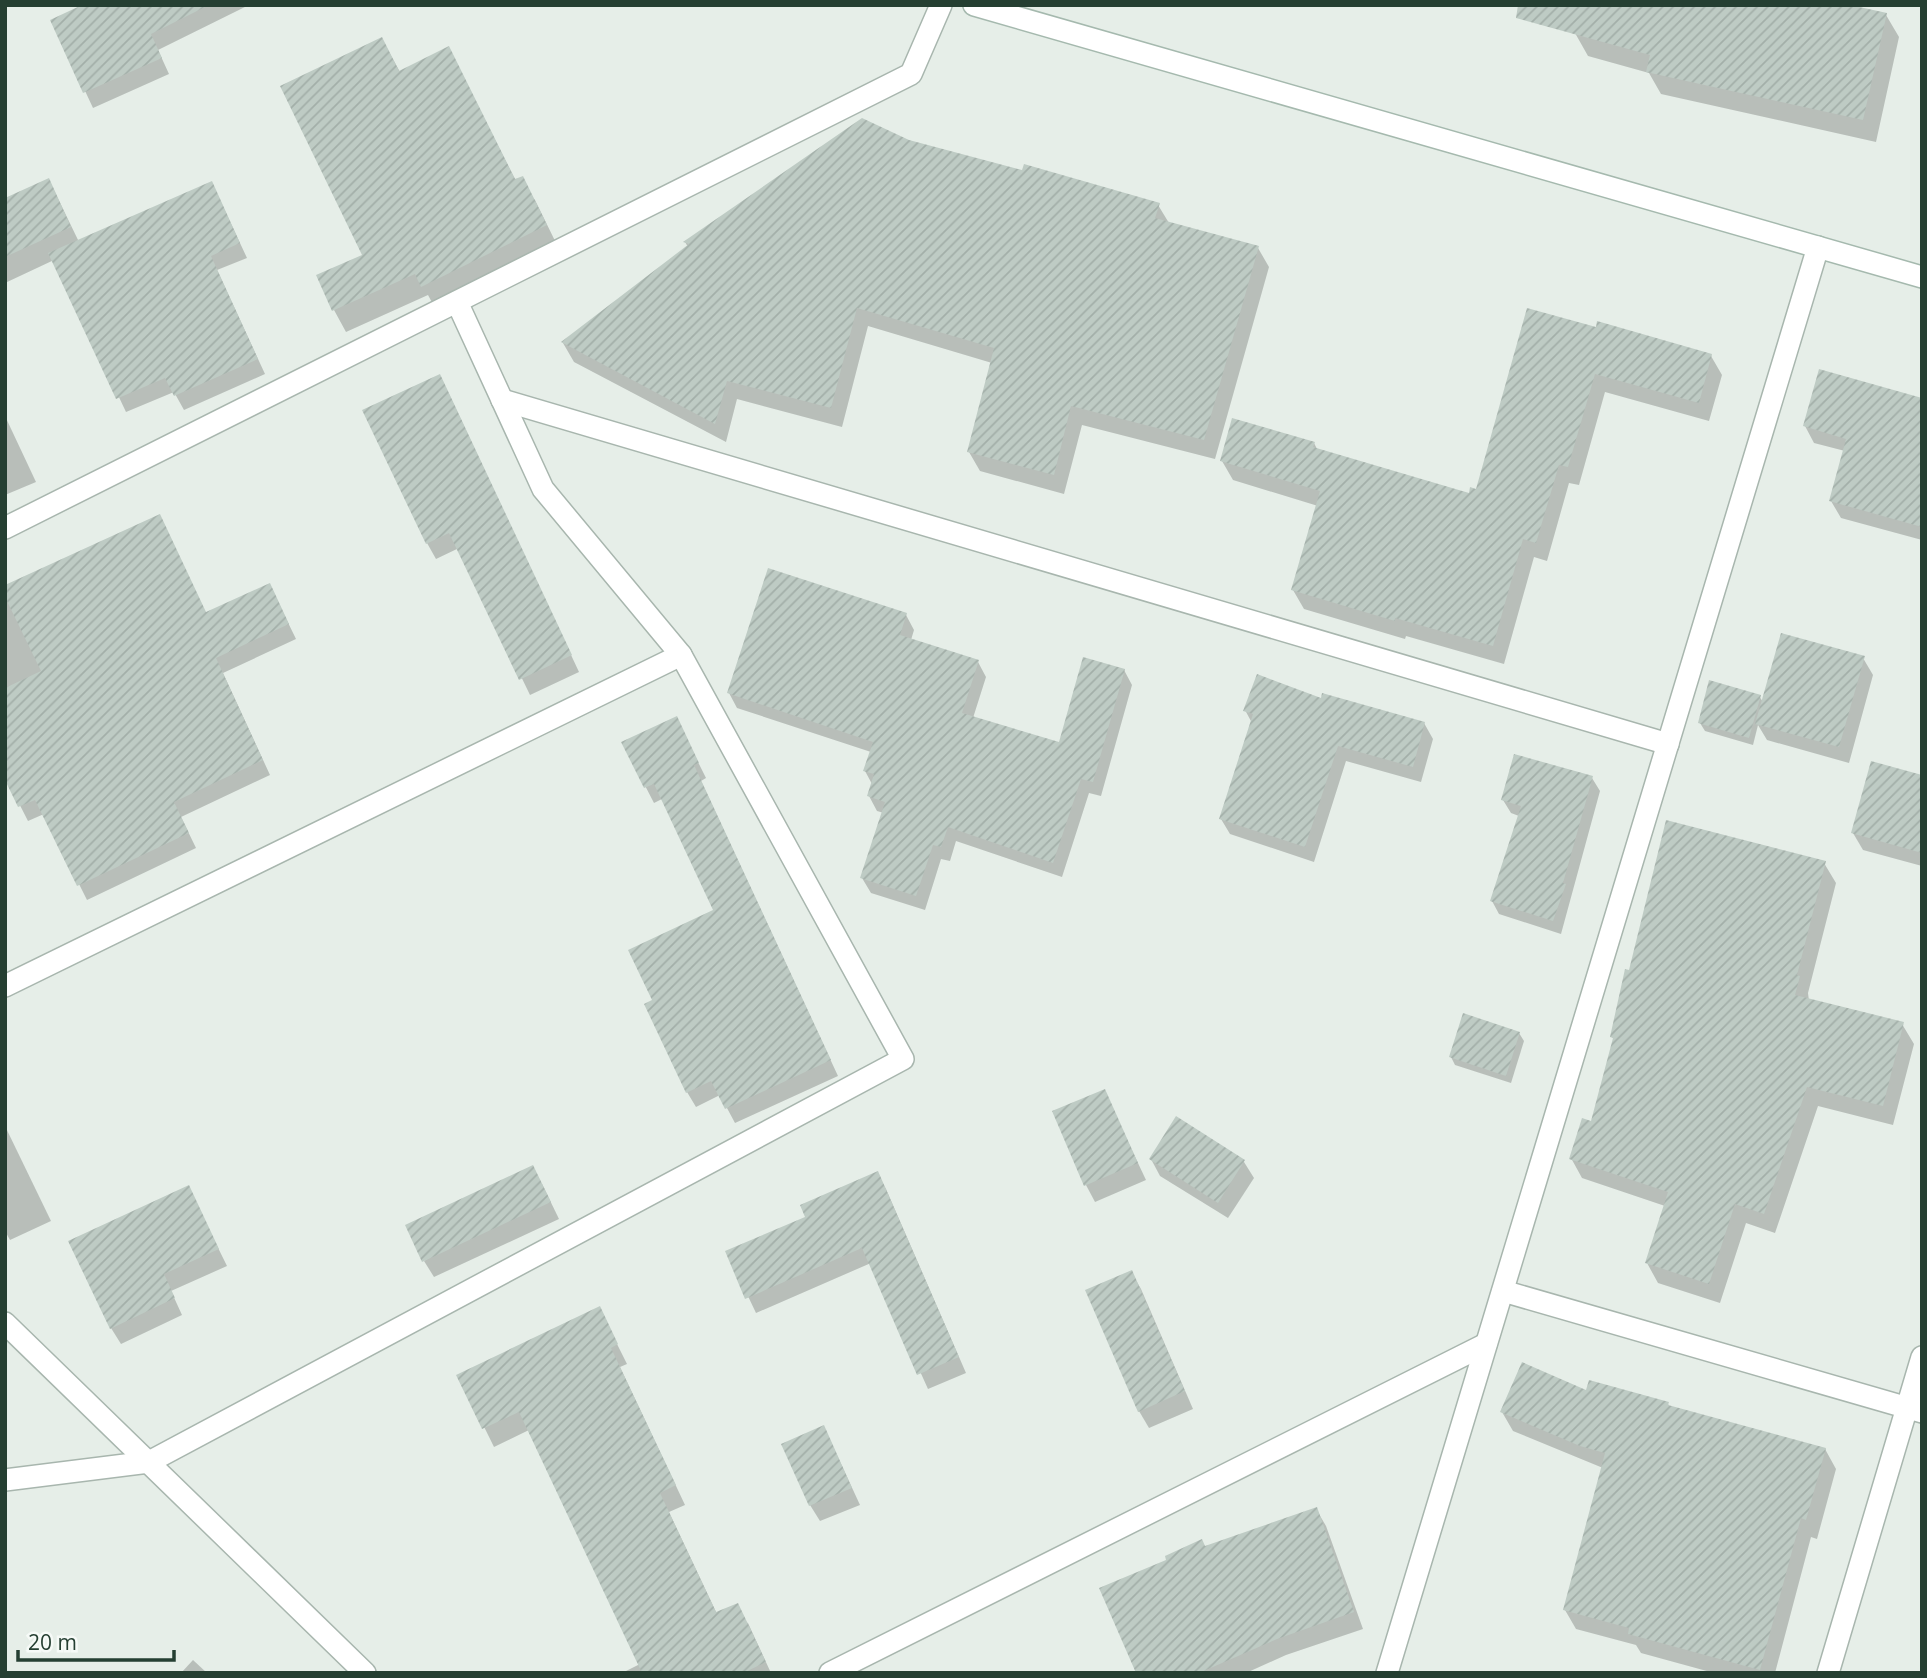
<svg xmlns="http://www.w3.org/2000/svg" width="1927" height="1678" viewBox="0 0 1927 1678" font-family="'Open Sans',sans-serif">
<defs>
<pattern id="building-hatch" width="6" height="6" patternUnits="userSpaceOnUse" patternTransform="scale(1.75)"><rect width="6" height="6" fill="#becbc4"/><path d="M-1 1l2-2M0 6l6-6M5 7l2-2" fill="none" stroke="#a3afa9"/></pattern>
</defs>
<rect width="100%" height="100%" fill="#e6eee8"/>
<g fill="#0003">
<polygon points="106,5 249,5 158,50 169,74 93,108 52,20"/>
<polygon points="1886,15 1899,37 1876,142 1661,94 1649,73 1588,56 1575,33"/>
<polygon points="382,39 400,72 448,48 516,181 535,200 558,247 435,308 428,295 346,332 334,310 364,256"/>
<polygon points="909,142 1158,205 1169,223 1258,248 1269,267 1215,459 1082,425 1064,494 980,471 969,452 992,363 868,326 842,427 737,399 726,442 574,362 563,343 688,247 685,242"/>
<polygon points="49,180 79,242 219,198 247,258 217,270 265,374 184,410 174,392 126,412 54,260 5,283 5,196 6,199"/>
<polygon points="1597,329 1711,356 1722,375 1709,421 1605,392 1579,485 1569,483 1547,561 1534,557 1504,664 1406,636 1405,639 1304,609 1293,590 1318,506 1233,480 1222,461 1314,443 1318,451 1470,496 1477,491"/>
<polygon points="448,392 579,672 530,695 459,548 436,559 427,543"/>
<polygon points="1922,400 1922,540 1841,518 1831,501 1845,451 1814,443 1805,426"/>
<polygon points="5,416 36,482 5,495"/>
<polygon points="5,587 207,614 277,600 296,639 223,673 270,775 181,817 196,848 87,900 44,814 28,821 5,776"/>
<polygon points="906,615 914,630 911,640 978,662 986,677 973,718 1061,744 1124,670 1132,685 1101,796 1089,793 1062,877 956,841 950,861 941,859 925,910 871,893 862,878 884,813 877,811 869,796 872,784 865,771 871,752 737,708 729,693"/>
<polygon points="1863,658 1873,675 1849,763 1767,740 1758,725 1753,745 1705,731 1700,723 1759,696 1763,702"/>
<polygon points="1322,701 1424,723 1433,739 1421,782 1346,761 1314,862 1230,834 1221,819 1252,723 1245,710"/>
<polygon points="676,718 706,778 701,781 838,1076 735,1123 720,1095 696,1107 687,1092 655,1001 716,911 662,799 654,803 623,743"/>
<polygon points="1922,777 1922,866 1863,850 1853,833"/>
<polygon points="1592,778 1600,791 1561,934 1499,914 1492,901 1519,816 1511,813 1503,800"/>
<polygon points="1824,863 1836,883 1808,993 1809,1001 1902,1024 1914,1044 1893,1125 1818,1106 1775,1233 1746,1223 1720,1303 1658,1283 1647,1263 1665,1206 1582,1178 1571,1158 1592,1124 1614,1040 1612,1037 1630,972"/>
<polygon points="1519,1033 1524,1041 1511,1083 1455,1065 1451,1057"/>
<polygon points="1104,1091 1146,1180 1095,1202 1086,1185"/>
<polygon points="5,1126 51,1221 10,1240 5,1231"/>
<polygon points="1151,1159 1244,1162 1254,1178 1228,1218 1160,1176"/>
<polygon points="877,1173 886,1189 966,1373 928,1389 871,1263 756,1313 727,1252 808,1218"/>
<polygon points="542,1184 559,1219 434,1277 424,1261"/>
<polygon points="188,1187 227,1266 171,1291 182,1315 121,1344 111,1328"/>
<polygon points="1131,1272 1141,1289 1193,1409 1149,1428 1139,1411"/>
<polygon points="599,1308 627,1364 620,1367 685,1505 669,1512 717,1614 748,1623 771,1673 622,1673 640,1664 529,1430 494,1447 459,1376"/>
<polygon points="1587,1392 1668,1404 1670,1407 1825,1449 1836,1469 1817,1539 1811,1537 1775,1673 1714,1673 1641,1653 1636,1645 1576,1629 1565,1610 1603,1468 1513,1431 1502,1412"/>
<polygon points="824,1427 860,1505 820,1521 810,1505"/>
<polygon points="1316,1509 1326,1526 1363,1629 1286,1655 1246,1673 1138,1673 1205,1548"/>
<polygon points="193,1660 207,1673 181,1673"/>
</g>
<g fill="url(#building-hatch)">
<polygon points="82,5 209,5 151,34 162,58 83,93 50,20"/>
<polygon points="1518,5 1850,5 1887,13 1863,120 1646,72 1650,55 1516,18"/>
<polygon points="382,37 399,71 449,46 515,179 523,176 547,225 421,287 415,274 332,311 316,275 362,255 280,86"/>
<polygon points="862,118 909,140 1022,170 1024,164 1160,203 1155,218 1259,246 1204,440 1071,406 1054,475 967,452 994,348 857,308 831,408 727,381 715,424 561,342 689,244 683,242"/>
<polygon points="49,178 71,227 5,257 5,198"/>
<polygon points="212,181 240,243 211,256 258,359 174,396 165,378 116,399 48,253"/>
<polygon points="1527,308 1596,327 1597,321 1712,354 1699,403 1595,374 1568,467 1559,465 1536,543 1523,539 1493,646 1395,618 1395,621 1291,590 1320,491 1220,461 1232,418 1315,442 1313,447 1469,493 1470,487 1476,489"/>
<polygon points="1819,369 1922,398 1922,527 1829,501 1846,439 1803,426"/>
<polygon points="440,374 572,655 519,680 449,533 426,544 362,410"/>
<polygon points="160,514 206,612 270,583 289,624 216,658 263,760 174,802 189,833 77,886 35,800 18,807 5,780 5,688 41,671 5,597 5,585"/>
<polygon points="768,568 907,613 900,635 979,660 962,713 1059,742 1083,657 1125,669 1093,782 1081,779 1053,863 948,827 941,847 933,845 916,896 860,878 885,802 867,796 874,774 863,771 873,742 727,693"/>
<polygon points="1781,633 1865,656 1839,747 1755,724"/>
<polygon points="1257,674 1321,698 1322,693 1425,722 1413,767 1338,746 1305,847 1219,819 1253,714 1243,711"/>
<polygon points="1709,680 1761,695 1749,738 1698,723"/>
<polygon points="677,716 699,763 694,765 831,1060 725,1109 711,1081 686,1093 644,1004 652,1000 628,950 713,910 654,784 644,788 621,742"/>
<polygon points="1514,754 1593,776 1563,883 1566,884 1553,921 1490,901 1521,806 1501,800"/>
<polygon points="1871,761 1922,775 1922,853 1851,833"/>
<polygon points="1666,820 1826,861 1797,975 1800,976 1795,995 1904,1022 1883,1106 1807,1087 1764,1214 1735,1204 1709,1284 1645,1263 1668,1192 1569,1159 1582,1118 1591,1121 1613,1038 1610,1037 1625,969 1629,970"/>
<polygon points="1463,1013 1520,1032 1506,1076 1449,1057"/>
<polygon points="1105,1089 1138,1163 1084,1186 1052,1111"/>
<polygon points="1176,1116 1245,1160 1218,1203 1149,1159"/>
<polygon points="533,1165 551,1202 422,1262 405,1225"/>
<polygon points="878,1171 959,1357 917,1375 862,1248 745,1299 725,1251 805,1217 800,1205"/>
<polygon points="189,1185 219,1249 164,1274 175,1298 110,1329 68,1241"/>
<polygon points="1132,1270 1185,1391 1138,1412 1085,1290"/>
<polygon points="600,1306 618,1344 611,1348 676,1485 660,1493 716,1612 738,1603 766,1662 743,1673 642,1673 519,1412 482,1429 456,1375"/>
<polygon points="1522,1362 1586,1390 1589,1380 1669,1402 1668,1405 1826,1448 1806,1520 1801,1518 1760,1670 1628,1634 1629,1628 1563,1610 1605,1453 1580,1446 1500,1412"/>
<polygon points="824,1425 852,1488 809,1506 781,1444"/>
<polygon points="1317,1507 1354,1612 1277,1639 1199,1673 1136,1673 1099,1588 1166,1560 1165,1556 1202,1539 1205,1546"/>
</g>
<g fill="none" stroke-linecap="round" stroke-linejoin="round">
<g stroke="#a8b6ae" stroke-width="24">
<g id="minor">
<polyline points="502,400 1668,744"/>
<polyline points="5,528 911,74 941,5"/>
<polyline points="5,986 681,655"/>
<polyline points="1503,1291 1922,1412"/>
<polyline points="5,1323 365,1673"/>
<polyline points="5,1480 149,1462 903,1059 681,655 543,489 457,302"/>
<polyline points="830,1673 1486,1344"/>
<polyline points="1387,1673 1818,247"/>
<polyline points="1828,1673 1922,1357"/>
</g>
</g>
<g stroke="#a5b9ae" stroke-width="24">
<polyline id="secondary" points="974,5 1922,277"/>
</g>
<use href="#minor" stroke="#fff" stroke-width="21"/>
<use href="#secondary" stroke="#fff" stroke-width="21"/>
</g>
<rect width="1927" height="1678" fill="none" stroke="#253f32" stroke-width="14"/>
<path d="M18 1650v10h156v-10" fill="none" stroke="#253f32" stroke-width="3.5"/>
<text x="28" y="1650" font-size="21" fill="#253f32" stroke="#f6faf7" stroke-width="5" paint-order="stroke">20 m</text>
</svg>
